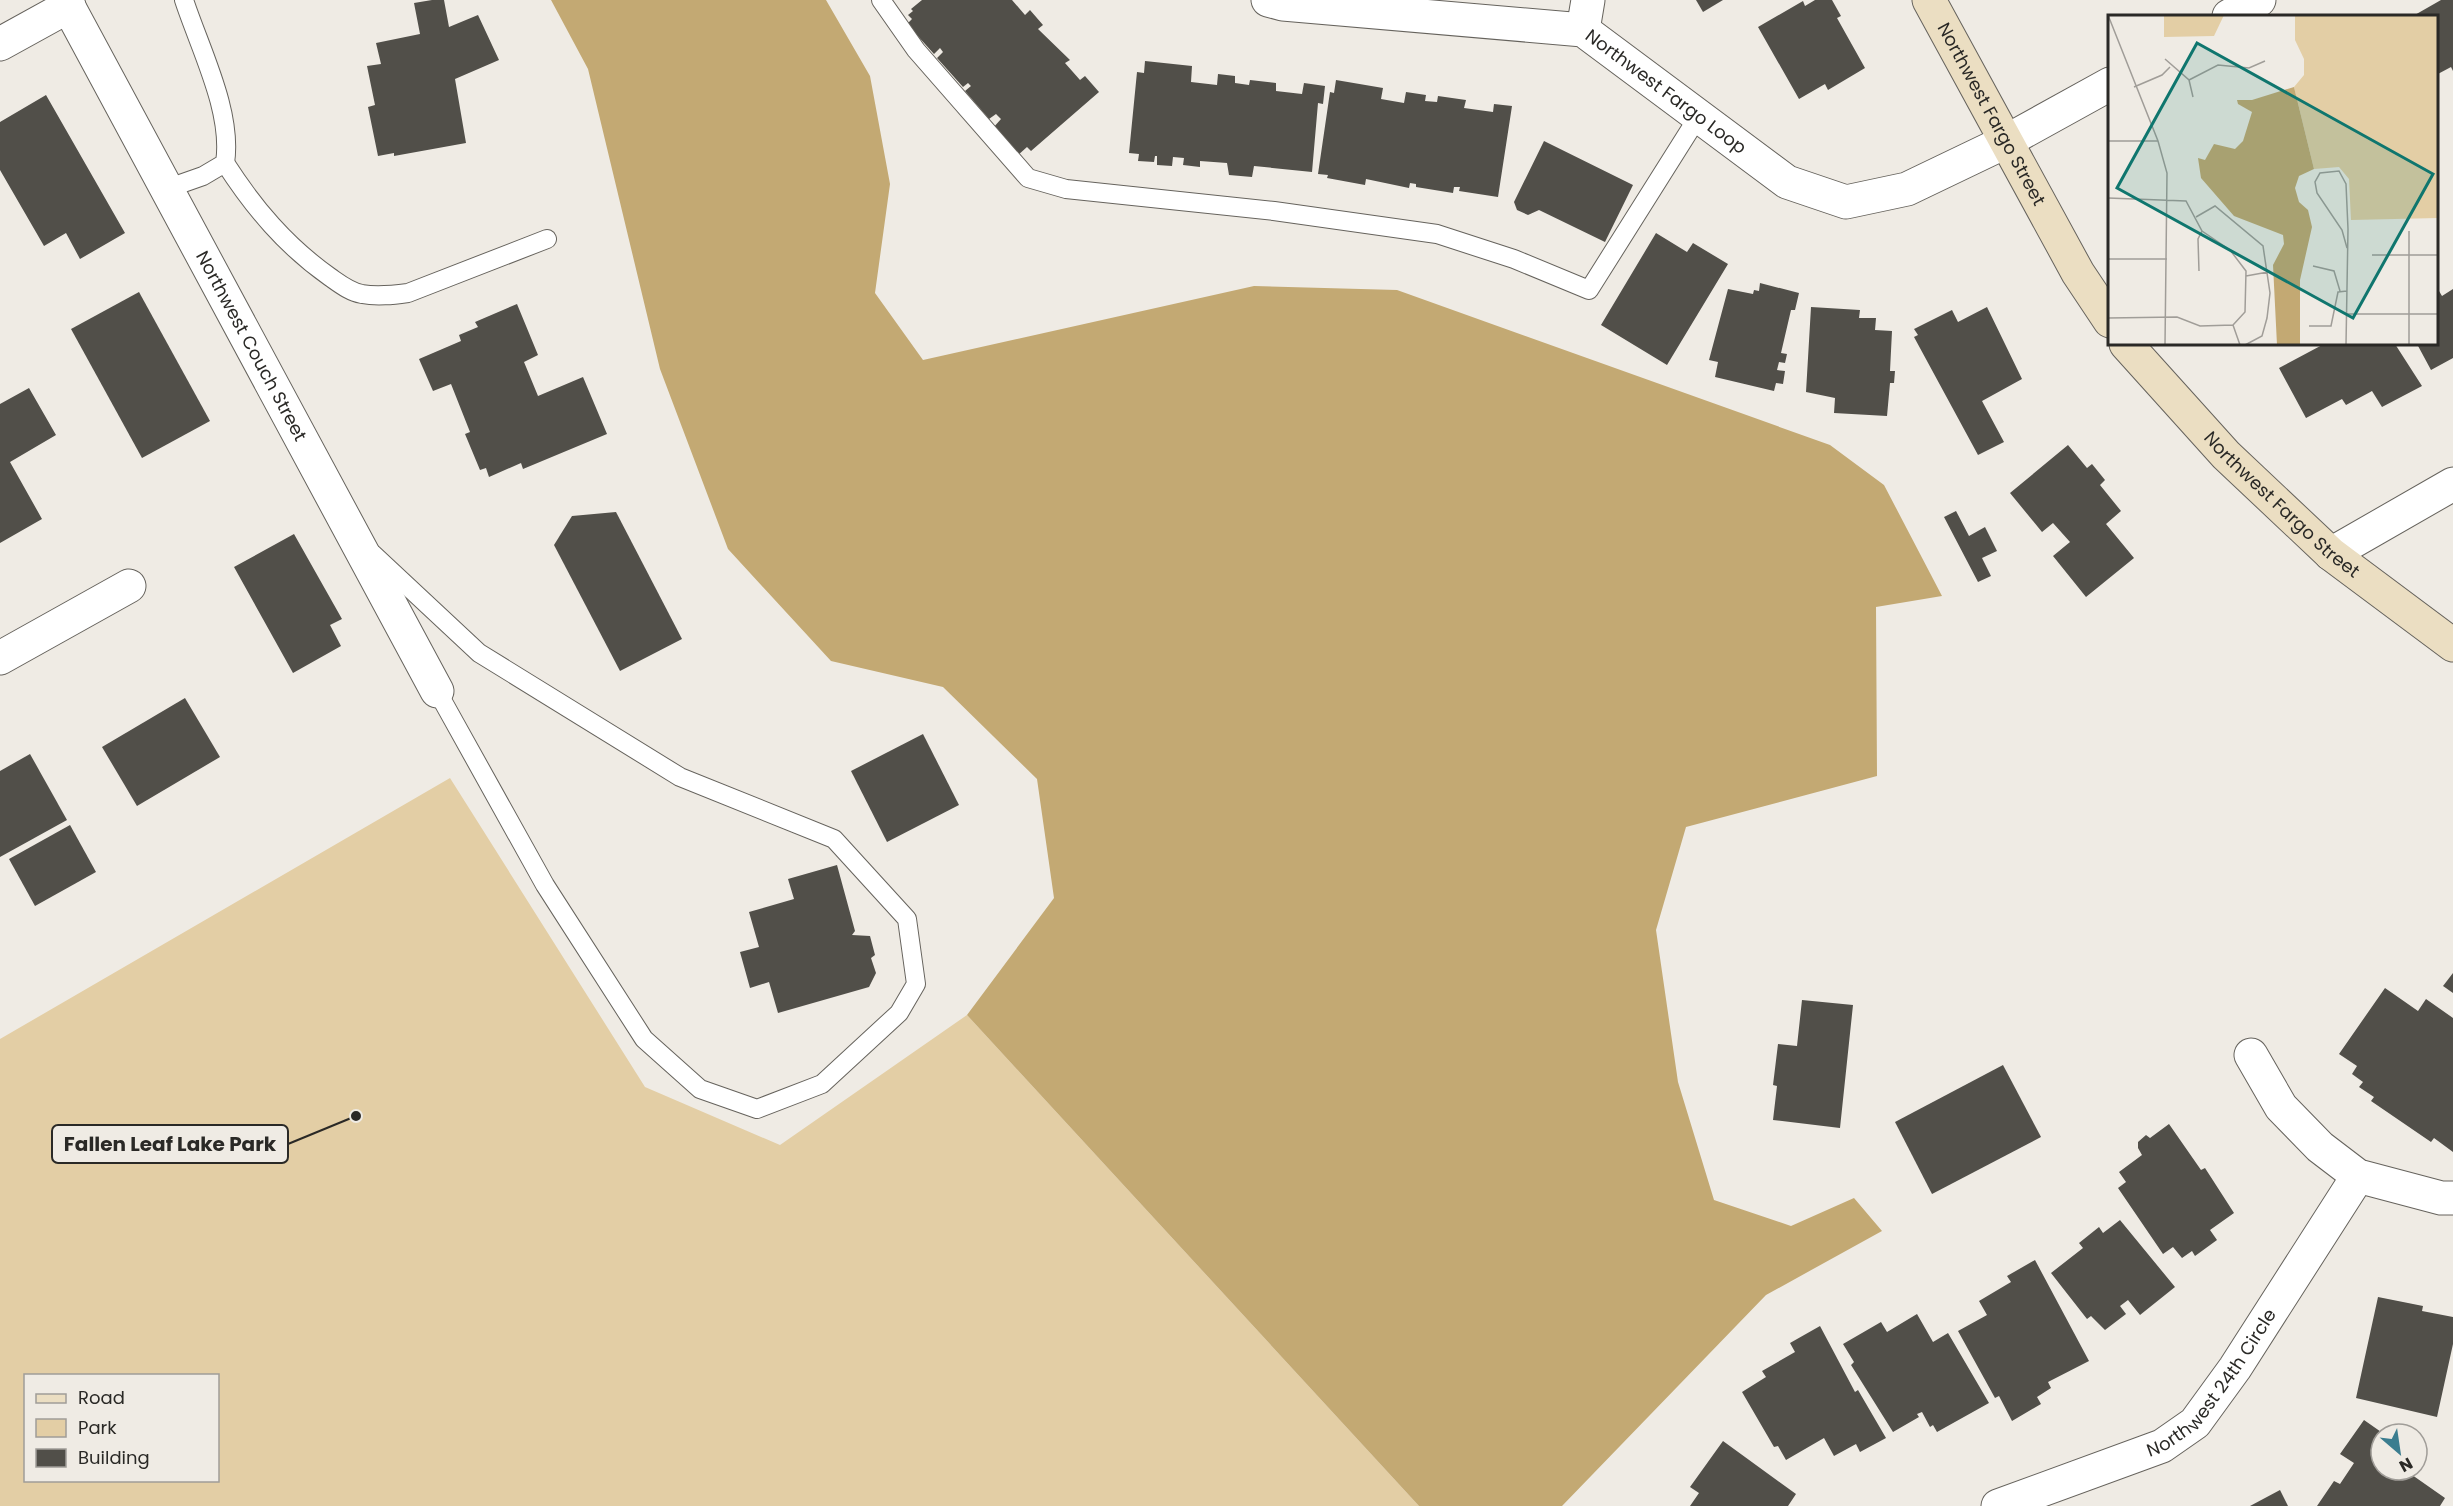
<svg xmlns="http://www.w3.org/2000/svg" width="2453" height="1506" viewBox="0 0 2453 1506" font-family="Poppins,sans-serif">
<rect width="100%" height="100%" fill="#efebe4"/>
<path fill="#e3cea5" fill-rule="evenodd" d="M450,778l195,309 135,58 187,-130 452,491h-1419v-467zM26,1376h192v104h-192z"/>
<polygon fill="#c3a973" points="551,0 826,0 870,76 890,184 875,293 923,360 1254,286 1397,290 1830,445 1884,485 1942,596 1876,607 1877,776 1686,827 1656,930 1678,1082 1714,1200 1791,1226 1854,1198 1882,1231 1766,1295 1562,1506 1419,1506 967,1015 1054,898 1037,779 943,687 831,661 728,549 660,369 588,69"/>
<g fill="#514f49">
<polygon points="432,0 444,0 449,27 478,15 499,60 455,79 466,143 394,156 394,153 378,156 368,107 375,105 367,66 381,64 376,43 420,34 414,3"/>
<polygon points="922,0 1012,0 1025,15 1030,10 1043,25 1038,29 1070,60 1065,63 1080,80 1085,76 1099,92 1031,151 1027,147 1017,156 993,128 1001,119 996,114 989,119 965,91 971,86 968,83 963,87 937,58 943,52 940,48 934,54 907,24 912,19 908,15 913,11 911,9"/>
<polygon points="1696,0 1723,0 1703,12"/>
<polygon points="1815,0 1832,0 1841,16 1837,18 1865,68 1828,90 1825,84 1799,99 1758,27 1803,1 1805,6"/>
<polygon points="2441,0 2453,0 2453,71 2451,67 2436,75 2436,16 2413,16"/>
<polygon points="1145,61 1192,66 1191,82 1217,85 1218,74 1235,76 1235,83 1249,85 1250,80 1276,83 1276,91 1302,94 1304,83 1325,86 1323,104 1318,103 1312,172 1254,166 1252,177 1229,175 1227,163 1200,161 1200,167 1183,165 1184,158 1173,157 1172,166 1157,165 1157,156 1155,156 1154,162 1138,161 1139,154 1129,153 1137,72 1144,73"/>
<polygon points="1336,80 1383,88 1381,99 1404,103 1406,92 1426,95 1425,101 1437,102 1438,96 1466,100 1464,108 1493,112 1494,104 1512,106 1498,197 1459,191 1460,187 1454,187 1453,193 1416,187 1416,184 1410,183 1409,188 1366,179 1365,185 1327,178 1328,175 1318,174 1330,92 1334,93"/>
<polygon points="46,95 125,233 80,259 66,233 44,246 0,170 0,122"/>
<polygon points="1544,141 1633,185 1605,242 1539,210 1528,215 1517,210 1514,202"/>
<polygon points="1656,233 1687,252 1693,243 1728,264 1667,365 1601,325"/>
<polygon points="1760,283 1799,293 1795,310 1791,310 1781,353 1787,354 1785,363 1779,362 1777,370 1785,371 1783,384 1776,383 1774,391 1715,377 1718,362 1709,360 1728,289 1753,294 1754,290 1759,291"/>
<polygon points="2436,286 2442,296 2453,289 2453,358 2431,370 2417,344 2436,344"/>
<polygon points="139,292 210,421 142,458 71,329"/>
<polygon points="517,304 538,355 524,362 538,396 583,377 607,434 523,469 521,463 489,477 486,468 480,470 465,434 470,432 451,384 433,391 419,359 461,341 459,335 478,327 475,322"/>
<polygon points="1811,307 1860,310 1859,318 1876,318 1875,330 1892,331 1890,371 1895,371 1894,383 1890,383 1887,416 1834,413 1835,398 1806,392"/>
<polygon points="1987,307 2022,379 1982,401 2004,442 1978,455 1914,337 1918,335 1914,329 1952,310 1958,322"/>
<polygon points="2324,344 2395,344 2422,386 2382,407 2372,391 2346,405 2342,399 2306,418 2279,368"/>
<polygon points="29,388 56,435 10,462 42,519 0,543 0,404"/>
<polygon points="2068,445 2087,468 2092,464 2105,480 2100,485 2121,511 2106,524 2134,558 2086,597 2053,556 2070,542 2053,523 2042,532 2010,493"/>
<polygon points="1956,511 1969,536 1985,527 1997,551 1982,558 1991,576 1978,582 1944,517"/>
<polygon points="616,512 682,639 620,671 554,545 572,516"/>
<polygon points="294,534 342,619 330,625 341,646 293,673 234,567"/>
<polygon points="185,698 220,757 137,806 102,747"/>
<polygon points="923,734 959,805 887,842 851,771"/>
<polygon points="30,754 67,820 0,857 0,771"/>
<polygon points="70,825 96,872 35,906 9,859"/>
<polygon points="837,865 855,931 852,935 870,936 875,955 871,958 876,973 869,987 778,1013 769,982 750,988 740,952 759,947 749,912 794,899 788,879"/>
<polygon points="2453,973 2453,993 2443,986"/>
<polygon points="2385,988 2418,1011 2426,999 2453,1018 2453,1152 2434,1138 2431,1142 2371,1101 2374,1097 2359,1087 2363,1082 2352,1074 2357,1066 2339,1054"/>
<polygon points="1802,1000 1853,1005 1840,1128 1773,1120 1777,1086 1773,1085 1778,1044 1797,1046"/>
<polygon points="2003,1065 2041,1137 1932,1194 1895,1122"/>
<polygon points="2169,1124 2201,1170 2205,1168 2234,1213 2210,1230 2217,1240 2195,1256 2192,1251 2182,1258 2173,1247 2163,1254 2118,1188 2126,1182 2119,1172 2142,1155 2138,1148 2138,1142 2146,1135 2150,1138"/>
<polygon points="2120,1220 2175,1287 2140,1315 2128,1300 2120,1306 2126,1314 2105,1330 2091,1316 2087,1319 2051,1273 2083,1248 2079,1243 2099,1227 2103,1233"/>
<polygon points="2035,1260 2089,1361 2048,1382 2051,1388 2037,1397 2041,1404 2012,1421 1999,1396 1995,1398 1958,1331 1987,1315 1979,1301 2011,1282 2007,1276"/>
<polygon points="2378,1297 2423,1306 2422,1311 2453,1317 2453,1344 2437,1417 2356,1398"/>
<polygon points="1917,1314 1933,1342 1948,1333 1989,1403 1937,1432 1933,1425 1930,1427 1922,1412 1917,1414 1919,1417 1893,1432 1851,1365 1854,1362 1843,1344 1881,1322 1887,1332"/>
<polygon points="1820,1326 1855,1392 1858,1390 1886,1438 1860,1452 1856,1444 1834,1456 1824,1438 1786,1460 1778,1446 1774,1447 1742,1392 1766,1377 1762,1371 1795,1352 1790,1343"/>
<polygon points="2364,1420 2384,1434 2381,1434 2381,1470 2405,1470 2445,1498 2440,1506 2317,1506 2334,1481 2340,1484 2354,1463 2340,1454"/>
<polygon points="1723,1441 1796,1494 1788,1506 1690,1506 1699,1493 1690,1487"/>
<polygon points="2280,1490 2288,1506 2250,1506"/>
</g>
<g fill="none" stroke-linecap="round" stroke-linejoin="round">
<g stroke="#66635d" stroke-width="20">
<g id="lane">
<polyline points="881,0 916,50 1028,178 1066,189 1274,211 1437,234 1514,259 1589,290 1698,117"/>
<path d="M225,163c29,45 61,83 105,114 10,7 20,15 32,17 15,3 31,1 46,-1l139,-54"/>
<path d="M166,189l37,-13 22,-13c8,-51 -25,-114 -41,-163"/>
<polyline points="373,554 479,653 680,777 834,839 907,919 916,984 899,1013 822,1084 757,1109 700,1089 644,1039 545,885 437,691"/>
</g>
</g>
<g stroke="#66635d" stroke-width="35">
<g id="street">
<path id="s1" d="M65,0l372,691"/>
<path id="s2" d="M1268,0l15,4 300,26 204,152 59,20 61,-13 98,-47 105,-58"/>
<polyline points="2229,16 2259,0"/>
<polyline points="1583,30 1588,0"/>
<polyline points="0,44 69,6"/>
<polyline points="2331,554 2453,484"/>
<polyline points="0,658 129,586"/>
<polyline points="2251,1055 2281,1107 2320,1147 2358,1176 2441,1198 2453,1198"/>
<path id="s3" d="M1998,1506l164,-60 33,-23 40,-55 123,-192"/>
</g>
</g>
<g stroke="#66635d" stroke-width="35">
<g id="secondary">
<path id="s4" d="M1929,0l149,273 32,48"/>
<path id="s5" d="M2126,344l100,111 105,99 122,91"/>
</g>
</g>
<use href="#lane" stroke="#fff" stroke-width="18"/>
<use href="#street" stroke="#fff" stroke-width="33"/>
<use href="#secondary" stroke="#ebdec2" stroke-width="33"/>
</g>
<g text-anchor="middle" stroke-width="6" stroke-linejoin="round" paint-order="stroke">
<g font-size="18" fill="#2a2926" stroke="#efebe4">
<text dy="6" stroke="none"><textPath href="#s2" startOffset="420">Northwest Fargo Loop</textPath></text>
<text dy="6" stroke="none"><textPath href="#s4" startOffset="130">Northwest Fargo Street</textPath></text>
<text dy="6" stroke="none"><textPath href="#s1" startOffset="393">Northwest Couch Street</textPath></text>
<text dy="6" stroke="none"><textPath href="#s5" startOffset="224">Northwest Fargo Street</textPath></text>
<text dy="6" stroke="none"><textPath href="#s3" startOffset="255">Northwest 24th Circle</textPath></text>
</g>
</g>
<g transform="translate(2108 15)">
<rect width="330" height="330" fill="#efebe4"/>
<path d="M56,0h60l-10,21 -50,1zM187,0h143v203l-87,2 -2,-41 -10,-12 -25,2 -20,-82 10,-12v-16l-9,-19z" fill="#e3cea5"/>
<path d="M186,72l20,82 -15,7 -4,12 4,14 9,8 4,17 -12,53v65h-23l-4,-80 11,-21 -1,-9 -49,-19 -33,-38 -3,-20 7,2 9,-16 21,5 8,-8 9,-29 -14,-8 -1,-4h15z" fill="#c3a973"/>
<path fill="none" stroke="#a09d98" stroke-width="1.5" d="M0,0l50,126 9,32 -2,172M57,44l24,21 4,17M81,65l29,-15 31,3 16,-7M26,72l28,-12 8,-8M0,126h50M0,183l78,3 16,30 28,19 16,21 -1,41 -12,13 -33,1 -23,-9 -69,1M88,202l19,-11 48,40 7,47 -3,25 -5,18 -17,9M301,216v114M264,240h66M0,244h59M205,251l21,5 6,20M91,256l-1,-32 4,-8M138,261l22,-4M239,299h91M125,310l7,20M201,311h22l7,-34 9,-1M238,330l2,-116 -2,-45 -7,-13 -19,2 -5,9 2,11 25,37 5,18"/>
<path fill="#0f766e" fill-opacity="0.15" stroke="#0f766e" stroke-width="3" d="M89,28l236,131 -80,144 -236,-130z"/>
<rect width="330" height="330" fill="none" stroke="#2a2926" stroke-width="3"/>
</g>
<path fill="none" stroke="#2a2926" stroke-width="2" d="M356 1116L288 1144"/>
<circle fill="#2a2926" stroke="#efebe4" stroke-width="2" cx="356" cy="1116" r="6"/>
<rect fill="#efebe4" stroke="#2a2926" stroke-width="2" x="52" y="1125" width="236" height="38" rx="6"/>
<g font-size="20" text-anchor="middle" font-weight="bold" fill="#2a2926">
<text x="170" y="1151">Fallen Leaf Lake Park</text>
</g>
<rect x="24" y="1374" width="195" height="108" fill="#efebe4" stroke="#a09d98" stroke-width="1.5"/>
<rect x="36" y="1394" width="30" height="9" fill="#ebdec2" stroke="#a09d98" stroke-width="1.5"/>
<text x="78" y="1404" font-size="18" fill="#2a2926">Road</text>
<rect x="36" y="1419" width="30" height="18" fill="#e3cea5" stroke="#a09d98" stroke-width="1.5"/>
<text x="78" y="1434" font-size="18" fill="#2a2926">Park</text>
<rect x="36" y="1449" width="30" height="18" fill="#514f49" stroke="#a09d98" stroke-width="1.5"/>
<text x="78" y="1464" font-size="18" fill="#2a2926">Building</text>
<g transform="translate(2399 1452) rotate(151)"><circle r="28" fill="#efebe4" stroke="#a09d98" stroke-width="1.5"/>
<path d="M0-4.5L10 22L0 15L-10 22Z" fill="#3b7d8f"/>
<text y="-9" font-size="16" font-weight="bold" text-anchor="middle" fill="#2a2926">N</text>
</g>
</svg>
